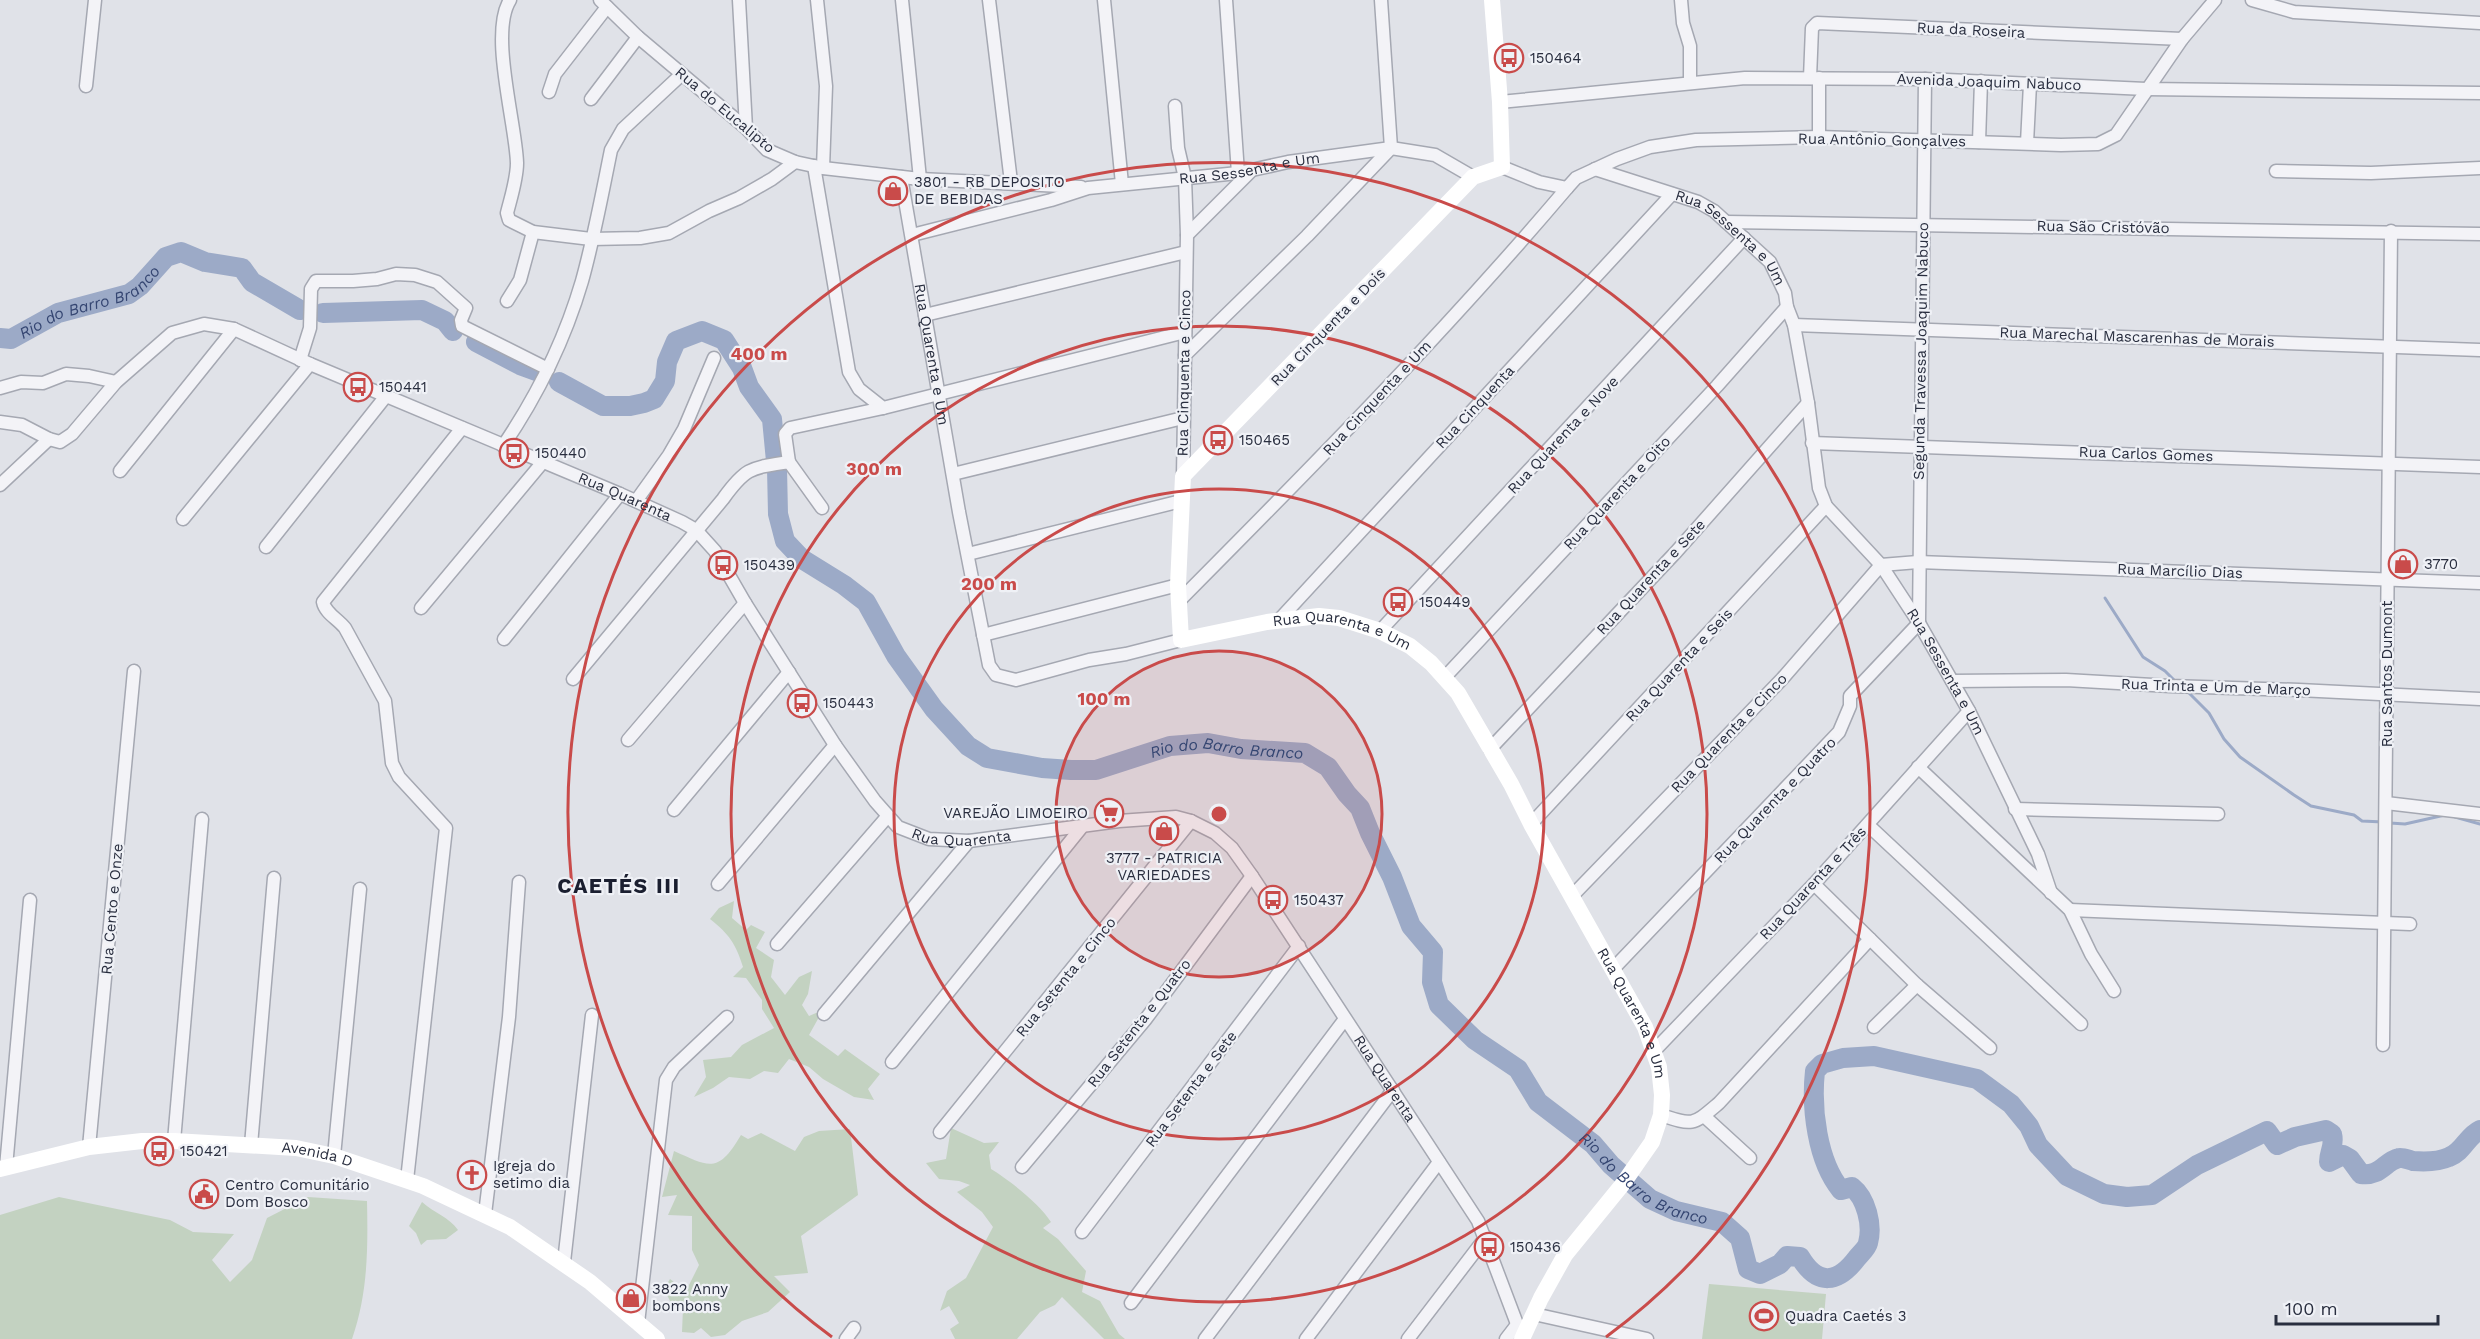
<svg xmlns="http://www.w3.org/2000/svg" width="2480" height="1339" viewBox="0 0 2480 1339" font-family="'Work Sans',sans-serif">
<rect width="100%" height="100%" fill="#e0e2e8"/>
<g fill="#c3d2c1">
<path d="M734,901l-2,17 14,12 5,-5 14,7 -9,16 18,12 -3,17 14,18 14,-18 13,-6 -4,23 -6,11 7,11 14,-6 -14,25 29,21 7,-7 35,25 -12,15 6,11 -20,-3 -31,-18 -14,-12 -20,-8 -11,14 -14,-2 -14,8 -21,-2 -16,11 -19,9 12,-20 -3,-17 28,-3 11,-12 32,-17 -12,-19v-9l-16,-22 -13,-1 10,-10c-7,-23 -14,-33 -33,-48l9,-11z"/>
<path d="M951,1128l33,15 15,-1 -10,13 2,14c18,11 49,35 60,53l-8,6 15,11 28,32 -4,21 18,9 19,33 6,5h-21l-42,-42 -7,8 -15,7 -23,27h-62l-5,-10 9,-6 -10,-17 -9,5 7,-20 19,-13 27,-51 -11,-15 -25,-20 13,-7 -11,-4 -20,-2 -13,-16 20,-4z"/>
<path d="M850,1129l8,66 -57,41 7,37 -34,3 16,16 -22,20 -26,9 -17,14 -14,2 -10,-9 -7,5 -12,-1 1,-24 -11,-3 -8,-16 6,-10 16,12 13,-26 -7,-15v-34l-24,-1 9,-20 -15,2 12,-46c36,16 44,23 67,-16l7,4 13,-6 34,18 9,-14 15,-6z"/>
<path d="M59,1197l111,23 23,12 41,2 -22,26 18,22 22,-22 15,-42 41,-21 59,4c1,48 1,92 -15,138h-352v-124z"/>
<path d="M422,1202c12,11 27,15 36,28l-12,9 -19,1 -6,5 -5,-12 -7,-7z"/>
<polygon points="1709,1284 1826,1294 1822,1339 1702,1339"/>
</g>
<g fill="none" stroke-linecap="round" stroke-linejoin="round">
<g stroke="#9caac7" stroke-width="3">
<polyline points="2105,598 2143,657 2165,671 2176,682"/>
<polyline points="2188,692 2209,713 2224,739 2240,757 2294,795 2311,806 2354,815 2362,821 2383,822"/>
<polyline points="2455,817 2480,824"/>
<polyline points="2390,823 2405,824 2445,815"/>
</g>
<g stroke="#9caac7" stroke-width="20">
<polyline points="323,313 422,310 445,321 453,331"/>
<path id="s1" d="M0,338l11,1 47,-26 71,-19 11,-8 26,-29 15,-5 24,10 37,6 10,14 48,28"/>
<polyline points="476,342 520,365 542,373"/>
<polyline points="559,382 603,406 630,406 644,403 654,399 665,381 667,362 676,341 702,331 724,340 742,368 749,387 772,419 776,461"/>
<path id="s2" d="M777,468l1,46 7,27 17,18 42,26 22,17 30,54 38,53 34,37 19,12 55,10 29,2h25l74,-24 38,-3 33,6 64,4 23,14 19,27 13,14 10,25 22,44 19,49 22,26 -1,30 7,23 36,35 43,29 20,33 55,42 18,21 39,34 26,12 46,11 18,16 8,31 12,5 20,-10 7,-8 13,1c18,30 38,26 57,1 4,-5 10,-10 11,-15 5,-18 -2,-45 -16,-56l-11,3c-24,-29 -30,-82 -26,-119l7,-7 21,-6 31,-2 103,23 34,25 18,22 9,19 29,31 37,18 23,3 25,-2 45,-30 70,-34 10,14 18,-8 31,-7 6,4c3,12 -3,17 -3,28l14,-7 7,4 11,15c19,3 24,-13 38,-16 3,-1 10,2 14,3 12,1 25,1 36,-4 14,-5 18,-21 31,-27"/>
</g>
<g stroke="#a5a8b2" stroke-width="15">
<g id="street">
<path d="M510,0c-21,33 6,124 7,163 0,16 -6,34 -10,50l2,7 24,12 58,7 49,-1 29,-5 40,-22 30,-13 33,-19 23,-17"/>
<polyline points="600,0 638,37 746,128 767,150 795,162 823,168 920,179 1081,187"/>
<polyline points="739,0 746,128"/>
<polyline points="817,0 826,86 823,168"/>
<polyline points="902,0 920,179"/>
<polyline points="989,0 1011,182"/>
<polyline points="1104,0 1122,184"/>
<polyline points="1226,0 1238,173"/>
<polyline points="1681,0 1683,23 1690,46 1690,83"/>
<polyline points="2252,0 2294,12 2480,23"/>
<polyline points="1810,78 1812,28 1817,23 2182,39"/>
<polyline points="1819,78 1819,137"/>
<polyline points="86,86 95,0"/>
<polyline points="549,92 555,74 607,7"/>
<polyline points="591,99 638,37"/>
<polyline points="1500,102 1745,78 1925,79 2146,89 2480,93"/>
<polyline points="1175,106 1178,148 1185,178 1187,235 1183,476"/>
<polyline points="1979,142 1981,81"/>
<polyline points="2027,143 2030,84"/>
<polyline points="814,166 849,372 859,389 883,408 1185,332"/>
<polyline points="1502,167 1539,182 1567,188 1576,178 1617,159 1650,147 1696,140 1819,137 2061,145 2098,144 2116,135 2182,39 2215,0"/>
<path id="s3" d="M1595,169l103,33 16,9 56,51 15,31 2,14 7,18 14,78 11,85 7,18 55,59 38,58 50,88 69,143 13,39"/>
<polyline points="2276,171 2371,173 2480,168"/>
<path id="s4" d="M901,177l58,335 30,153 7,10 20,5 73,-20 37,-6 55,-14"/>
<polyline points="1726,222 2480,234"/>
<path id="s5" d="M912,235l139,-35 37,-12 150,-15 50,-11 103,-14 44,7 38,22"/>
<polyline points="1187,235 1250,172"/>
<polyline points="507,301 520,280 533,232"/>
<polyline points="925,315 1186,252"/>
<polyline points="1794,325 2480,350"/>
<polyline points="1185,355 1307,236 1391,148 1381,0"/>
<polyline points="300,360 310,328 311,289 316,281 353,281 377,279 396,274 415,275 437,282 466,308 461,320 462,326 548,369"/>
<polyline points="0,388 21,382 43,383 66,374 89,376 116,382"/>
<path id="s6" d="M0,422l22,3 27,14 11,3 12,-8 44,-52 56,-49 32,-9 30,5 76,35 310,130 62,28 14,8 19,21 30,52 90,142 40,56 23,26 31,12 40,2 150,-20 57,-4 15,4 24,12 17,15 20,28 226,345 44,116"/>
<polyline points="1812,443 2480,467"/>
<path d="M503,446c34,-50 62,-107 79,-165 12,-43 20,-87 29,-131l12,-21 59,-55"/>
<polyline points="789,462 785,434 790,428 883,408"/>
<polyline points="120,471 234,329"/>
<polyline points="953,474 1183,418"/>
<polyline points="0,485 49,439"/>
<polyline points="636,501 669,455 684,429 714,358"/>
<polyline points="183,519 310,364"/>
<polyline points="266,547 386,396"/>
<polyline points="968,554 1181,501"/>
<polyline points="1881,565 1918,562 2480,583"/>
<path d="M1179,601c133,-134 266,-269 388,-413"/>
<polyline points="421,608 542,463"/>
<polyline points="1279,620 1672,194"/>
<polyline points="1919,621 1925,79"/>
<polyline points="1380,631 1744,238"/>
<polyline points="983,635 1178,585"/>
<polyline points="504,639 620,494"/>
<polyline points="1445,677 1717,386 1787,307"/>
<path d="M573,679l150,-180c23,-32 28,-31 66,-37l33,46"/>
<polyline points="1952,681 2066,680 2170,686 2299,690 2480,699"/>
<polyline points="628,740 745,603"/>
<polyline points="1490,749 1676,552 1808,403"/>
<polyline points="1918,767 2070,910 2091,954 2114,991"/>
<polyline points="2386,803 2480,814"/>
<polyline points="2015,809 2218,814"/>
<polyline points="674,810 789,672"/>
<polyline points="1531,824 1826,506"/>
<polyline points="1868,825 2081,1024"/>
<polyline points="718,884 835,745"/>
<polyline points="1814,884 1917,985 1990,1048"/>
<polyline points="1572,896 1782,679 1881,565"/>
<polyline points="2070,910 2410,924"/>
<polyline points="777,944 887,817"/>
<polyline points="1613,969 1839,732 1850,706 1850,696 1919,623"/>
<polyline points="824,1014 969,841"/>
<polyline points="1874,1027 1917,985"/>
<polyline points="2383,1045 2391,231"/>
<polyline points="1654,1051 1814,884 1969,711"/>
<polyline points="892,1062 1081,828"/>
<path d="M1661,1115c33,11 32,10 58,-12l151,-164"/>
<polyline points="1704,1116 1750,1158"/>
<polyline points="940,1132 1191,821"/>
<polyline points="174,1141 202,819"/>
<polyline points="251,1145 274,878"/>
<polyline points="89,1147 134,671"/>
<polyline points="334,1156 360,889"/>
<polyline points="6,1167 30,900"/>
<polyline points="1022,1167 1145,1020 1252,876"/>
<path d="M407,1180l39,-352 -47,-51 -7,-14 -7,-62 -40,-73c-7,-9 -20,-15 -22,-26l139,-174"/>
<polyline points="485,1214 509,1017 519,882"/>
<polyline points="1082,1232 1299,946"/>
<polyline points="564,1262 592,1015"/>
<polyline points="1131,1303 1345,1019"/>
<polyline points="1534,1314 1647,1339"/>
<polyline points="638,1323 666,1080 674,1067 727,1017"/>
<polyline points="846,1339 854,1328"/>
<polyline points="1205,1339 1393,1090"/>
<polyline points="1306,1339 1439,1162"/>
<polyline points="1408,1339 1486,1237"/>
<polyline points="1506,1339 1516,1326"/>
</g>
</g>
<use href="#street" stroke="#f3f3f7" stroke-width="12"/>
<g stroke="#fff" stroke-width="16">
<path id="s7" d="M1492,0l8,102 2,65 -29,10 -290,299 -5,109 3,55 86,-18 52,-6 20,2 41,13 30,15 21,17 27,30 53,91 20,40 114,203 14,40 3,28 -1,20 -9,27 -30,43 -57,70 -24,43 -19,41"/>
<path id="s8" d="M0,1169l89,-22 53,-6h32l122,7 38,8 89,30 87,41 80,55 67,57"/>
</g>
</g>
<circle cx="1219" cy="814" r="163" fill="#c94b4a" fill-opacity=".12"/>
<g fill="none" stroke="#c94b4a" stroke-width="3">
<circle cx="1219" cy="814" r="163"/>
<circle cx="1219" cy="814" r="325"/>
<circle cx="1219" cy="814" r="488"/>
<path d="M832 1337A651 651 0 1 1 1606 1337"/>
</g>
<defs>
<g id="bus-ring" transform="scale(1.5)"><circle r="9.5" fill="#eff1f6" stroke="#c94b4a" stroke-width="1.5"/><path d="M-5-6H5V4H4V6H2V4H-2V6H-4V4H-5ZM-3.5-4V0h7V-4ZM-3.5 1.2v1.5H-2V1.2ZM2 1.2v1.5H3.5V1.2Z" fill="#c94b4a"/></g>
<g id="shop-ring" transform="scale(1.5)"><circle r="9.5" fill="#eff1f6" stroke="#c94b4a" stroke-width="1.5"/><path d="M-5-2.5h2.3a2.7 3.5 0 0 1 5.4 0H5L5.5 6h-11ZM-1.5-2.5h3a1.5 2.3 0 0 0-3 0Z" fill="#c94b4a"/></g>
<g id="supermarket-ring" transform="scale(1.5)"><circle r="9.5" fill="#eff1f6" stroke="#c94b4a" stroke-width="1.5"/><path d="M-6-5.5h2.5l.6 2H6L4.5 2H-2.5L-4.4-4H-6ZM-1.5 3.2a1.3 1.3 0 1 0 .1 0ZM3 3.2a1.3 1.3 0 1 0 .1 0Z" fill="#c94b4a"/></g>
<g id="church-ring" transform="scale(1.5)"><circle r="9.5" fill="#eff1f6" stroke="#c94b4a" stroke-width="1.5"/><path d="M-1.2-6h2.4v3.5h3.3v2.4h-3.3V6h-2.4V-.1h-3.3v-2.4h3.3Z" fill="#c94b4a"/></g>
<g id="civic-ring" transform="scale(1.5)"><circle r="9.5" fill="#eff1f6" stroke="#c94b4a" stroke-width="1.5"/><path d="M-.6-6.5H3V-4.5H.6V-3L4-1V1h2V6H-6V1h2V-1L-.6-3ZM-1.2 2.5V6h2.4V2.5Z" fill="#c94b4a"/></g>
<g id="stadium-ring" transform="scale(1.5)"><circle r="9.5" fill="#eff1f6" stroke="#c94b4a" stroke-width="1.5"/><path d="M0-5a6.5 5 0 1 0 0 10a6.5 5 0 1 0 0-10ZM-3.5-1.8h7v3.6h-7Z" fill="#c94b4a"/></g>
</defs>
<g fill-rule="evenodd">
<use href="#bus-ring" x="1509" y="58"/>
<use href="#shop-ring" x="893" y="191"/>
<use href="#bus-ring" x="358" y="387"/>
<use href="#bus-ring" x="1218" y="440"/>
<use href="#bus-ring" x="514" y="453"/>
<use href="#shop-ring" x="2403" y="564"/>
<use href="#bus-ring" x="723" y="565"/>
<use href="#bus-ring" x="1398" y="602"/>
<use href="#bus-ring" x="802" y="703"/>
<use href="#supermarket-ring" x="1109" y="813"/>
<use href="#shop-ring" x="1164" y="831"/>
<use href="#bus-ring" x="1273" y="900"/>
<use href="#bus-ring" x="159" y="1151"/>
<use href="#church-ring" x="472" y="1175"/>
<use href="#civic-ring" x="204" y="1194"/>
<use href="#bus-ring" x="1489" y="1247"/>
<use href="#shop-ring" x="631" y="1298"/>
<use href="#stadium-ring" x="1764" y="1316"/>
</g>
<g text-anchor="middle" stroke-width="4.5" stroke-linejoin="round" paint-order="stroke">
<g font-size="15" fill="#292e3f" stroke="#eff1f6">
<text transform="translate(1971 30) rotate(3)" y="5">Rua da Roseira</text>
<text transform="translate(1989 82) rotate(2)" y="5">Avenida Joaquim Nabuco</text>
<text transform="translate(725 110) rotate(40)" y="5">Rua do Eucalipto</text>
<text transform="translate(1882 140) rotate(1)" y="5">Rua Antônio Gonçalves</text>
<text dy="5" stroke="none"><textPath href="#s5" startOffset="345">Rua Sessenta e Um</textPath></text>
<text transform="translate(2103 227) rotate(1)" y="5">Rua São Cristóvão</text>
<text dy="5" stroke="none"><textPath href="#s3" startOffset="156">Rua Sessenta e Um</textPath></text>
<text transform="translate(1328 327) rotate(-46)" y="5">Rua Cinquenta e Dois</text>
<text transform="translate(2137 337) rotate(2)" y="5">Rua Marechal Mascarenhas de Morais</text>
<text transform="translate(1921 351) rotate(-89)" y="5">Segunda Travessa Joaquim Nabuco</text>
<text dy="5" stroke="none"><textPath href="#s4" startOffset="180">Rua Quarenta e Um</textPath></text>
<text transform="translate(1184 373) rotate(-89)" y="5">Rua Cinquenta e Cinco</text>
<text transform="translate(1377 398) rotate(-47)" y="5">Rua Cinquenta e Um</text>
<text transform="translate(1475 407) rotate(-47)" y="5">Rua Cinquenta</text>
<text transform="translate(1563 435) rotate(-47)" y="5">Rua Quarenta e Nove</text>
<text transform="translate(2146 454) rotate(2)" y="5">Rua Carlos Gomes</text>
<text transform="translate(1617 493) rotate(-47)" y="5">Rua Quarenta e Oito</text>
<text dy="5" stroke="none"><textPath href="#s6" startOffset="710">Rua Quarenta</textPath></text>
<text transform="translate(2180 571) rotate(2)" y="5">Rua Marcílio Dias</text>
<text transform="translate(1651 577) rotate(-47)" y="5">Rua Quarenta e Sete</text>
<text dy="5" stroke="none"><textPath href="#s7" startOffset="944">Rua Quarenta e Um</textPath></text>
<text transform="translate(1679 665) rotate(-47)" y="5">Rua Quarenta e Seis</text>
<text dy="5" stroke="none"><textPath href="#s3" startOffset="660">Rua Sessenta e Um</textPath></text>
<text transform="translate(2387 674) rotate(-90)" y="5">Rua Santos Dumont</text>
<text transform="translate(2216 687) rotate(2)" y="5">Rua Trinta e Um de Março</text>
<text transform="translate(1729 733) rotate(-46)" y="5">Rua Quarenta e Cinco</text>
<text transform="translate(1775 800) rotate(-46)" y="5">Rua Quarenta e Quatro</text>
<text dy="5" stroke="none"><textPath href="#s6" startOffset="1214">Rua Quarenta</textPath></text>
<text transform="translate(1813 883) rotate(-47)" y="5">Rua Quarenta e Três</text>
<text transform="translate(112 909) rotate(-85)" y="5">Rua Cento e Onze</text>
<text transform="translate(1066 977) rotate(-51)" y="5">Rua Setenta e Cinco</text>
<text dy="5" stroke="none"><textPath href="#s7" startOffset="1448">Rua Quarenta e Um</textPath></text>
<text transform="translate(1139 1023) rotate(-52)" y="5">Rua Setenta e Quatro</text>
<text dy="5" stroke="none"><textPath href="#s6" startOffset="1772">Rua Quarenta</textPath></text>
<text transform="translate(1191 1089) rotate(-53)" y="5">Rua Setenta e Sete</text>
<text dy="5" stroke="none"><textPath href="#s8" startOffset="321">Avenida D</textPath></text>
</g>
<g font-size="15" fill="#292e3f" stroke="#eff1f6" text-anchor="start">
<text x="1530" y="63">150464</text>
<text x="914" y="187">3801 - RB DEPOSITO<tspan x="914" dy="17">DE BEBIDAS</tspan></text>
<text x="379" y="392">150441</text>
<text x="1239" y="445">150465</text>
<text x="535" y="458">150440</text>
<text x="2424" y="569">3770</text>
<text x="744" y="570">150439</text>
<text x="1419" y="607">150449</text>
<text x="823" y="708">150443</text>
<text x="1088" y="818" text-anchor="end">VAREJÃO LIMOEIRO</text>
<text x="1164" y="863" text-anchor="middle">3777 - PATRICIA<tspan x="1164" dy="17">VARIEDADES</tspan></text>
<text x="1294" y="905">150437</text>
<text x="180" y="1156">150421</text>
<text x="493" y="1171">Igreja do<tspan x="493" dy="17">setimo dia</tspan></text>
<text x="225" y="1190">Centro Comunitário<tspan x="225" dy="17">Dom Bosco</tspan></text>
<text x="1510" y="1252">150436</text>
<text x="652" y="1294">3822 Anny<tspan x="652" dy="17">bombons</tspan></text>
<text x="1785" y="1321">Quadra Caetés 3</text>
</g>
<g font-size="16" font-style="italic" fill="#354672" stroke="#eff1f6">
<text dy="6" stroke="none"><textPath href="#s1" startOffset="99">Rio do Barro Branco</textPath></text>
<text dy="6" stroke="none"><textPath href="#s2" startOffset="620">Rio do Barro Branco</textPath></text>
<text dy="6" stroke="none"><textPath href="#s2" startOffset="1268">Rio do Barro Branco</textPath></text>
</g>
<g font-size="21" font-weight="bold" letter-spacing="1.5" fill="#1b1f30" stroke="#eff1f6">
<text x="619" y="893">CAETÉS III</text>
</g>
</g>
<circle cx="1219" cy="814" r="9" fill="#c94b4a" stroke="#eff1f6" stroke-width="3"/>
<g font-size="18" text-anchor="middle" font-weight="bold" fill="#c94b4a" stroke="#eff1f6" stroke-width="4.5" stroke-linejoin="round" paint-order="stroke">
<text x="759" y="360">400 m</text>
<text x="874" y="475">300 m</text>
<text x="989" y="590">200 m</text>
<text x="1104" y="705">100 m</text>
</g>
<path d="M2276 1315v9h162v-9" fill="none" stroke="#292e3f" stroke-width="3"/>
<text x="2285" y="1315" font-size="18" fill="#292e3f" stroke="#eff1f6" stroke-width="4.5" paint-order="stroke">100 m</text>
</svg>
